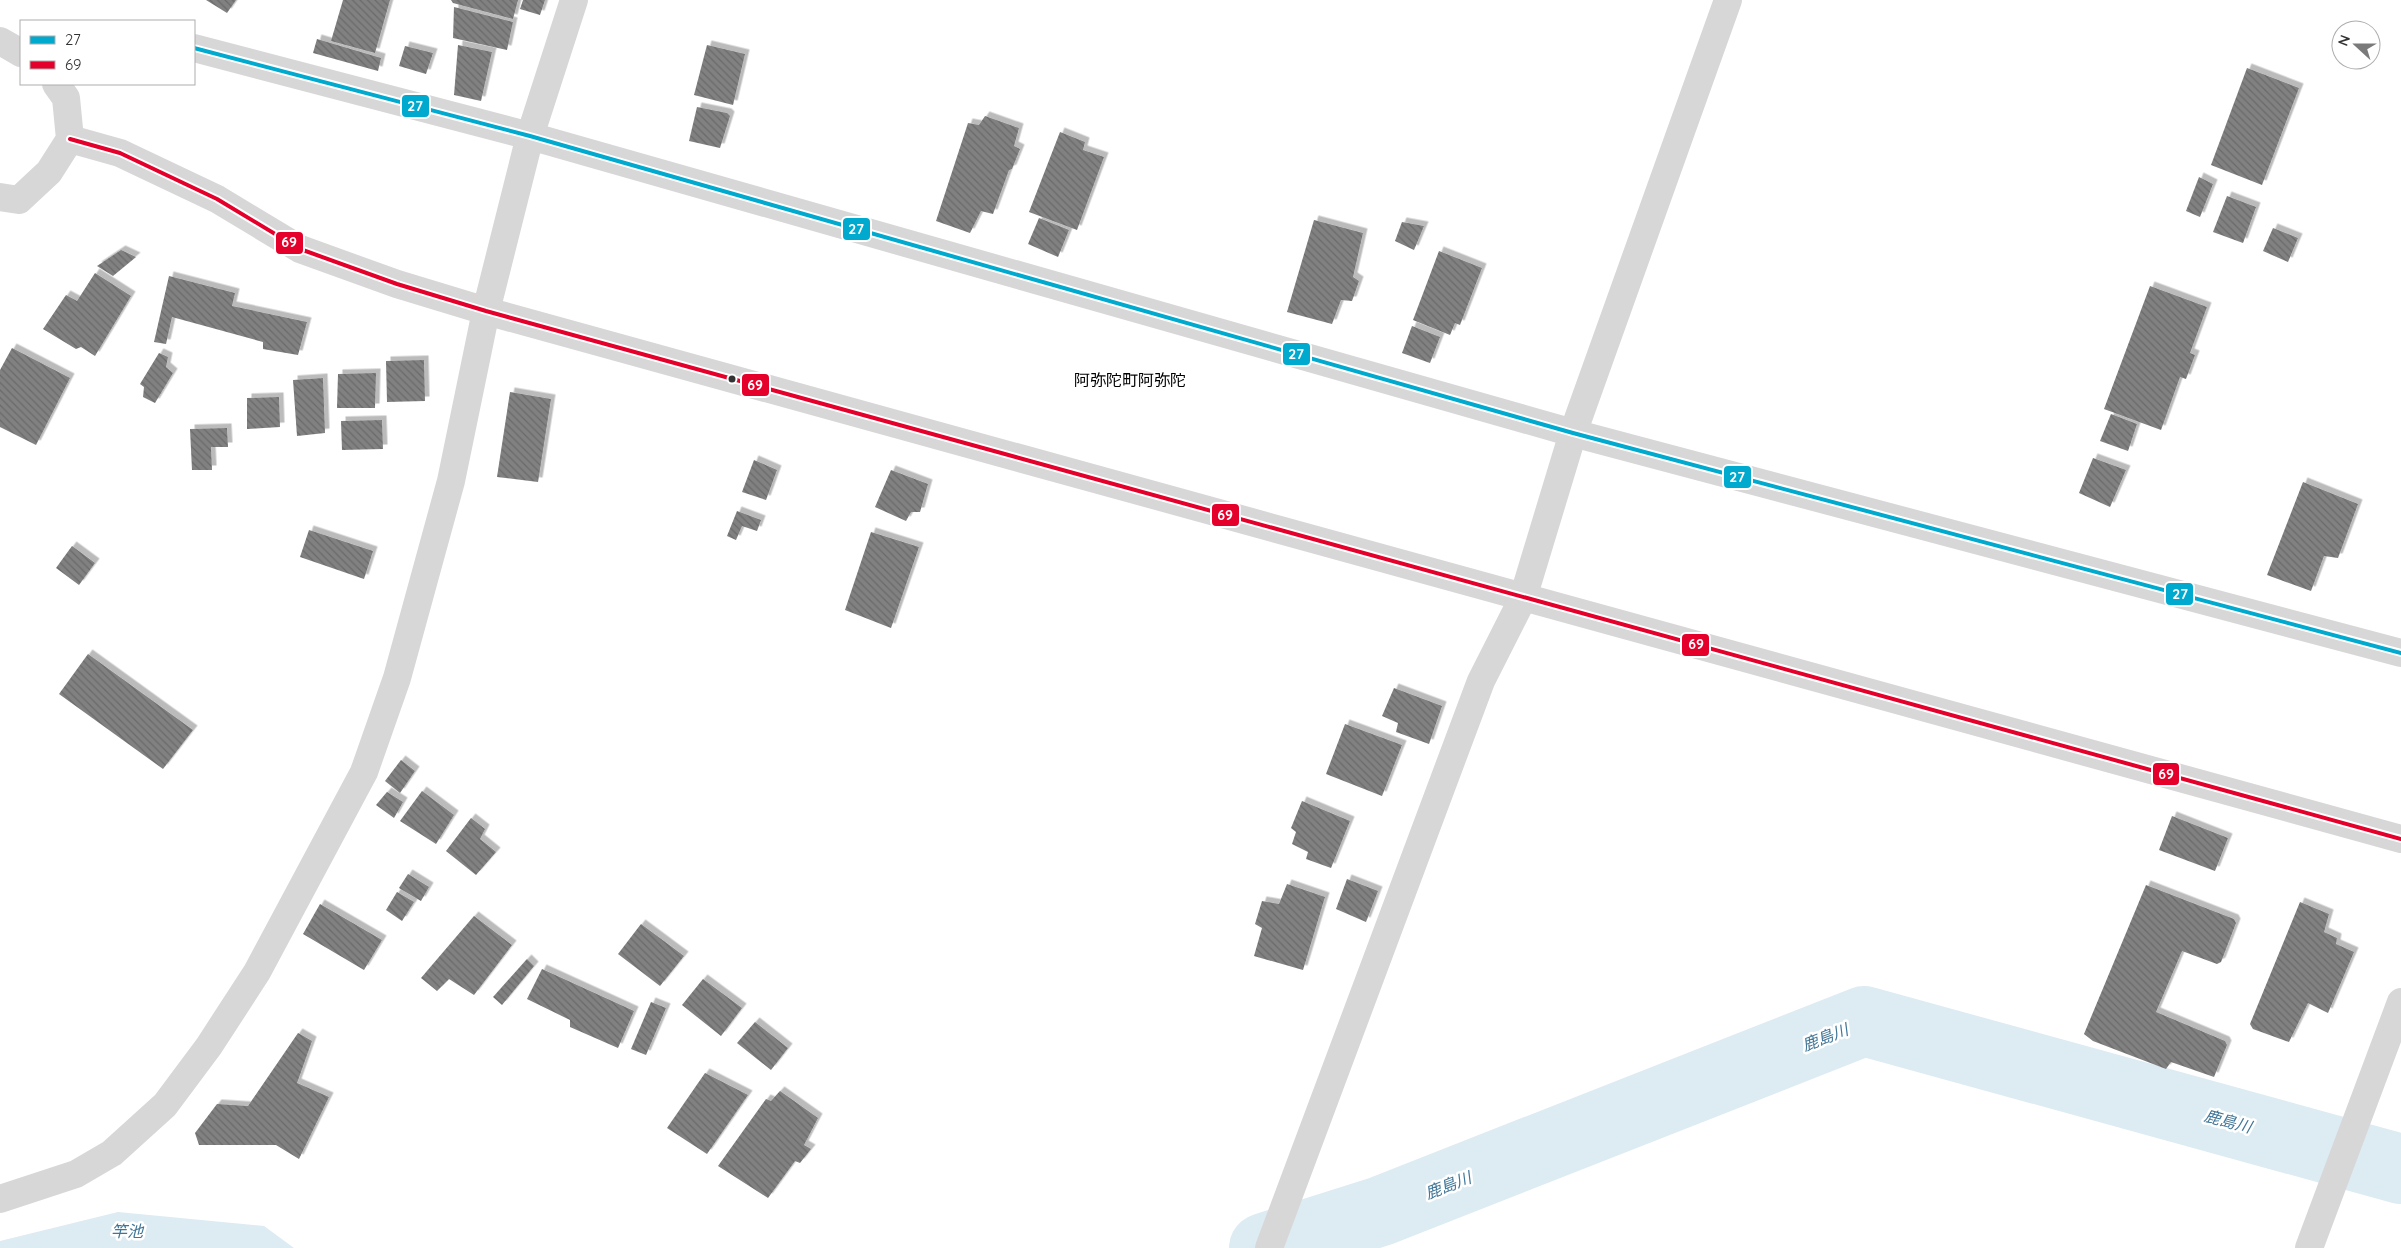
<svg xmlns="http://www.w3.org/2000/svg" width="2401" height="1248" viewBox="0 0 2401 1248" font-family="Quicksand,'Noto Sans JP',sans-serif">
<defs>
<pattern id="building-back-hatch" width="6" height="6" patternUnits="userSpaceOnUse" patternTransform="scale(1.25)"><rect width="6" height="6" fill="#818181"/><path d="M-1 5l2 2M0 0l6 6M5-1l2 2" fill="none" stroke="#6a6a6a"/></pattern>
<filter id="shadow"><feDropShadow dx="4.5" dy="-4.5" stdDeviation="0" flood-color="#0004"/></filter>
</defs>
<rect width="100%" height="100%" fill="#fff"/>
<polygon fill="#ddebf3" points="118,1212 264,1226 294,1248 0,1248 0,1241"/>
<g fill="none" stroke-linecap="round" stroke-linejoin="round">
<polyline stroke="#ddebf3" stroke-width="70" points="1264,1248 1381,1211 1864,1021 2401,1169"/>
</g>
<g fill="url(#building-back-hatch)" filter="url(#shadow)">
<polygon points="206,0 236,0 227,13"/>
<polygon points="343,0 390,0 375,53 331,41"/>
<polygon points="451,0 518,0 513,19 453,3"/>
<polygon points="523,0 545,0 540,15 520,9"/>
<polygon points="454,7 513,22 507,50 453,38"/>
<polygon points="317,39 381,58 378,71 313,53"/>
<polygon points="458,45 492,52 481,101 454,95"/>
<polygon points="707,45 745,54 733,105 694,95"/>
<polygon points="405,46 433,53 426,74 399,66"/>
<polygon points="2247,68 2299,88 2262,185 2211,165"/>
<polygon points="697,107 727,113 730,116 720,148 689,141"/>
<polygon points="985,116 1019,128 1014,146 1020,149 1012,169 1009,170 993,214 981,211 970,233 936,221 968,123 979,125"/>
<polygon points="1060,132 1085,142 1083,150 1104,157 1077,230 1029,212"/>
<polygon points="2199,177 2213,184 2200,217 2186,211"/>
<polygon points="2227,196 2256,207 2243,243 2213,232"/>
<polygon points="1039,218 1069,230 1058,257 1028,244"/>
<polygon points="1314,220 1363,233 1353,277 1359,281 1352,301 1341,300 1332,324 1287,312"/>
<polygon points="1402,222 1424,226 1414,250 1395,241"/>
<polygon points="2273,228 2298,238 2288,262 2263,251"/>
<polygon points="121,250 136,257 113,276 97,266"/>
<polygon points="1439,251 1482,268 1460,325 1455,323 1450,335 1413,320"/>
<polygon points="95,273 131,296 95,356 81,347 76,349 43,329 66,295 77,301"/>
<polygon points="169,276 235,293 232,306 307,322 298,355 263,349 263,342 172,317 166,344 154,342"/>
<polygon points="2150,286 2207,307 2190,353 2195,355 2186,379 2180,377 2161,430 2104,409"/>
<polygon points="1412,326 1440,337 1430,363 1402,353"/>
<polygon points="12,348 70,378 36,445 0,427 0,370"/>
<polygon points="159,353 168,357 166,367 173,373 155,403 143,397 144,387 140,384"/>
<polygon points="424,360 425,401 387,402 386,361"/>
<polygon points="376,373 375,408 337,408 338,374"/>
<polygon points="323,378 325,433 297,436 293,380"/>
<polygon points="510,392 551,399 538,482 497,477"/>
<polygon points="279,397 280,427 247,429 247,398"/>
<polygon points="2111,414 2137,424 2128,451 2100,441"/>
<polygon points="382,420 383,449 342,450 341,421"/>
<polygon points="227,428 228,447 211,447 212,470 192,470 190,429"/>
<polygon points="2093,458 2126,470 2110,507 2079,493"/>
<polygon points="754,460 777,470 766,500 742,492"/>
<polygon points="891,470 928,484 920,512 911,512 906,521 875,507"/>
<polygon points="2303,482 2358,504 2338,558 2324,556 2311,591 2267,575"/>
<polygon points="737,511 761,520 757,531 742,526 736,540 727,536"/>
<polygon points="309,530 373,551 364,579 300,557"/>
<polygon points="871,532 919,547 891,628 845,610"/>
<polygon points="72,546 95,563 79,585 56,568"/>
<polygon points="88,654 193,730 163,769 59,694"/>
<polygon points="1394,688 1442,706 1429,744 1396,732 1398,723 1382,716"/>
<polygon points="1345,724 1402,745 1382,796 1326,774"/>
<polygon points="401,760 415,771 400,793 385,781"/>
<polygon points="422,791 454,815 436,844 400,821"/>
<polygon points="387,792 403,802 394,818 376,805"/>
<polygon points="1302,801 1350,821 1331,868 1306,859 1308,852 1292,844 1296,832 1291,828"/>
<polygon points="2172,816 2228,838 2215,871 2159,850"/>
<polygon points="471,818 485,829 480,839 496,852 476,875 446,851"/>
<polygon points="408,874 429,887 421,901 399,888"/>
<polygon points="1347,879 1378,891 1366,922 1336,909"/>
<polygon points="1287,884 1325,897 1303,970 1254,956 1262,928 1255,924 1262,901 1279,904"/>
<polygon points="2146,885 2234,919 2236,923 2221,962 2217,964 2182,951 2156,1012 2225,1041 2227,1045 2214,1077 2171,1062 2166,1069 2093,1041 2084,1034"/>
<polygon points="397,892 414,902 402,921 386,910"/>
<polygon points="2300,902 2329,914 2324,932 2337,938 2336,944 2354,952 2328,1013 2308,1003 2289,1042 2253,1029 2250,1024"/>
<polygon points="320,904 382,940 364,970 303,934"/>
<polygon points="474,916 512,945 474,995 449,979 437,991 421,978"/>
<polygon points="641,924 684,956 660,986 618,954"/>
<polygon points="527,959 534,966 502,1005 493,997"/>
<polygon points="542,969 634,1011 618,1048 570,1027 570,1020 527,999"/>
<polygon points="703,979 742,1008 721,1036 682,1005"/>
<polygon points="651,1002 666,1008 646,1055 631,1049"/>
<polygon points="755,1022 788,1048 771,1070 737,1043"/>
<polygon points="298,1033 312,1041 297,1083 329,1097 299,1159 276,1145 199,1145 195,1133 217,1104 248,1106"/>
<polygon points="705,1073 748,1095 707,1154 667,1128"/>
<polygon points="780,1091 818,1118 804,1145 811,1149 800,1163 795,1161 768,1198 718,1166 766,1099 771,1101"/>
</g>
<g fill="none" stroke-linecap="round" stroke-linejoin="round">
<g stroke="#d7d7d7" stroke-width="28">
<polyline points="0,41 21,53"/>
<polyline points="194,48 530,136 1573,433 2401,653"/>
<polyline points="70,139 120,153 217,199 300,249 397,284 486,311 2401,839"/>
<polyline points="0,197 19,200 49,172 70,139 66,98 56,84"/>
<polyline points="0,1199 76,1174 112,1153 165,1105 209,1046 257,972 364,772 397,678 451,481 486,311 530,136 574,0"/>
<polyline points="1269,1248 1481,681 1523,598 1573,433 1728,0"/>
<polyline points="2309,1248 2401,1002"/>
</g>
<g stroke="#fff" stroke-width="8">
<polyline id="bus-1" points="194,48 530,136 1573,433 2401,653"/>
</g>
<g stroke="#fff" stroke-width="8">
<polyline id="bus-2" points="70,139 120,153 217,199 300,249 397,284 486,311 2401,839"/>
</g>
<use href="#bus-1" stroke="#00a9ce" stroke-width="4"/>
<use href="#bus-2" stroke="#e4002b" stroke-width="4"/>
</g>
<circle fill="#333" stroke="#fff" stroke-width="2" cx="732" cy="379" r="4.5"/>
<g text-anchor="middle" stroke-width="5" stroke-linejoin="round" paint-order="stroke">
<g font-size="16" fill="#000" stroke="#fff">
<text x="1130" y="386">阿弥陀町阿弥陀</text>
</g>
<g font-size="16" font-style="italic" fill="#3f7597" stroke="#fff">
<text transform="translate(1825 1037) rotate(-21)" y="6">鹿島川</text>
<text transform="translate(2228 1121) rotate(15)" y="6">鹿島川</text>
<text transform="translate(1448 1185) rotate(-21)" y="6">鹿島川</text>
<text x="127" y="1237">竿池</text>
</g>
</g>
<g stroke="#fff" stroke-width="2">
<rect x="401" y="94" width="29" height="24" rx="5" fill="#00a9ce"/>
<rect x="842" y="217" width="29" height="24" rx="5" fill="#00a9ce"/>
<rect x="275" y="231" width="29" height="24" rx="5" fill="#e4002b"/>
<rect x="1282" y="342" width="29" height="24" rx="5" fill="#00a9ce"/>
<rect x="741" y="373" width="29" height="24" rx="5" fill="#e4002b"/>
<rect x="1723" y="465" width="29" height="24" rx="5" fill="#00a9ce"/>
<rect x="1211" y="503" width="29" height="24" rx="5" fill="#e4002b"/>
<rect x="2165" y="582" width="29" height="24" rx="5" fill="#00a9ce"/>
<rect x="1681" y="633" width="29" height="24" rx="5" fill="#e4002b"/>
<rect x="2152" y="762" width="28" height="24" rx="5" fill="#e4002b"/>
</g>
<g font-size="14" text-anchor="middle" font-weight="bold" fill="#fff">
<text x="415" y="111">27</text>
<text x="856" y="234">27</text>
<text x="289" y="247">69</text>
<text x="1296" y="359">27</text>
<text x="755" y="390">69</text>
<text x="1737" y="482">27</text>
<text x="1225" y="520">69</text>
<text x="2180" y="599">27</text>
<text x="1696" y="649">69</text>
<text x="2166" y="779">69</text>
</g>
<rect x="20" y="20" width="175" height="65" fill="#ffffff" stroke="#adadad"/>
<rect x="30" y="36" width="25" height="8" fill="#00a9ce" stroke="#adadad"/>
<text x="65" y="45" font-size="15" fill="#333333">27</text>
<rect x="30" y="61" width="25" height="8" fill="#e4002b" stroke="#adadad"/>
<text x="65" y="70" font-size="15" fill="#333333">69</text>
<g transform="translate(2356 45) rotate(291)"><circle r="24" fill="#ffffff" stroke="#adadad"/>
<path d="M0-4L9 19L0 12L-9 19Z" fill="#7a7a7a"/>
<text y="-8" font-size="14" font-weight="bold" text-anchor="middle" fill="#333333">N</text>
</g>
</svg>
